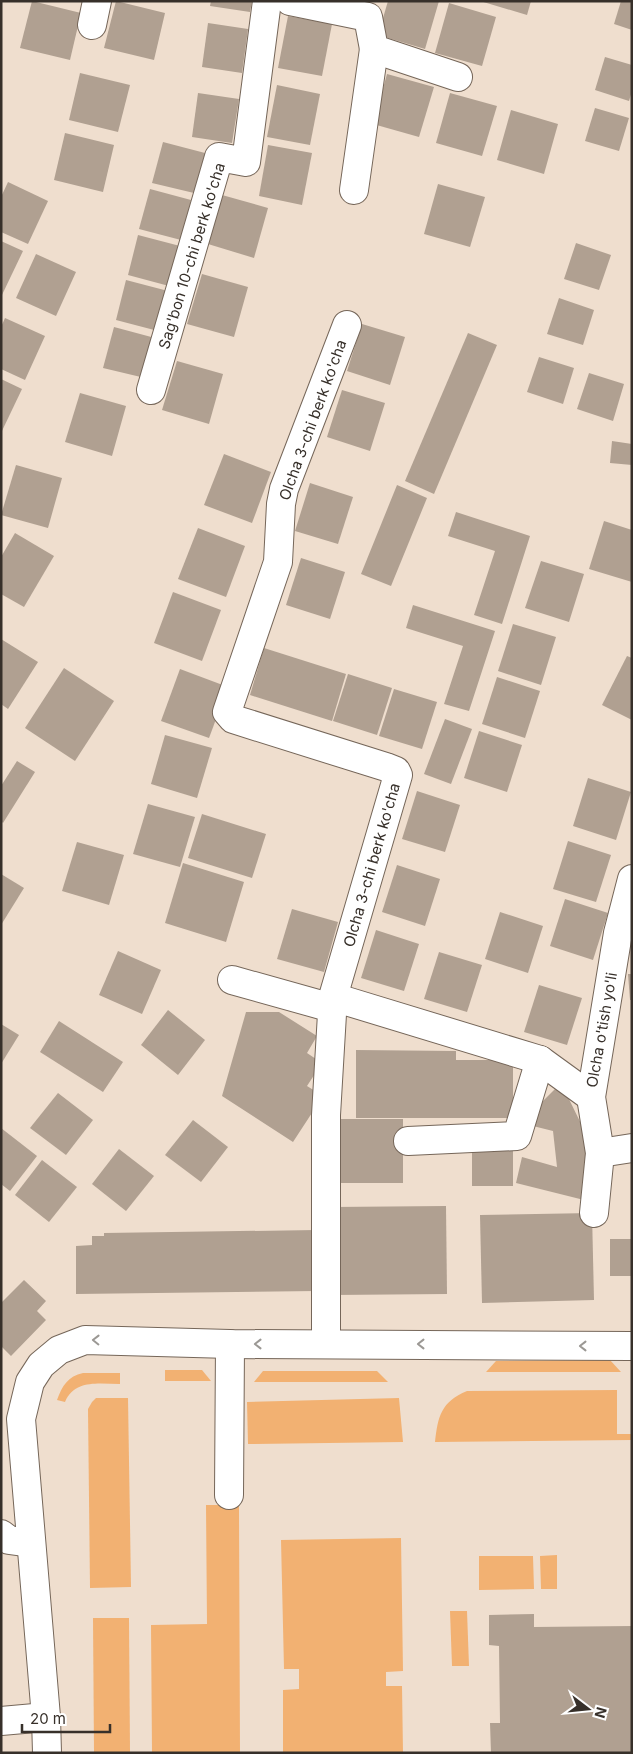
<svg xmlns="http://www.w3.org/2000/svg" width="633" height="1754" viewBox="0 0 633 1754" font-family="Inter,sans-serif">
<rect width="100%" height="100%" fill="#efdece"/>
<g fill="#f2b172">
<polygon points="610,1360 621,1372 486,1372 496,1361"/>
<polygon points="165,1370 202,1370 211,1381 165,1381"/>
<polygon points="263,1371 377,1371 388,1382 254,1382"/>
<path d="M83,1373h37v11c-21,0 -45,-5 -55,18l-8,-2c5,-14 11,-24 26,-27z"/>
<path d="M617,1390v44h15v6l-197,2c3,-26 6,-40 32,-51z"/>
<polygon points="96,1398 128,1398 131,1587 90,1588 88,1409 92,1402"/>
<polygon points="399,1398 403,1442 248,1444 247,1402"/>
<polygon points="206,1505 239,1505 240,1753 152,1753 151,1625 207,1624"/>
<polygon points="401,1538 403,1671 386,1672 386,1686 402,1686 403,1753 283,1753 283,1690 299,1689 299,1669 284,1669 281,1540"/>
<polygon points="557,1555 557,1589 541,1589 540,1556"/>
<polygon points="479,1556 533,1556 534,1589 479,1590"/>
<polygon points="450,1611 467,1611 469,1666 452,1666"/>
<polygon points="93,1618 129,1618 130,1753 94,1753"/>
</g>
<g fill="#b0a091">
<polygon points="32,1 81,13 70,60 20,48"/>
<polygon points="116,1 165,13 154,60 104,48"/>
<polygon points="211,1 252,1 250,12 210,6"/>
<polygon points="388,1 439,1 425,49 378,35"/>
<polygon points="480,1 531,1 527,15"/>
<polygon points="621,1 632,1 632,30 614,24"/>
<polygon points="449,3 496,17 482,66 435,53"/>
<polygon points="288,16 332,24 322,76 278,68"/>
<polygon points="208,23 248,29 242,73 202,67"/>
<polygon points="605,57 632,65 632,91 629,101 595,90"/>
<polygon points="80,73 130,85 118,132 69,120"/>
<polygon points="387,74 434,87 419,137 373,124"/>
<polygon points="277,85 320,94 310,145 267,137"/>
<polygon points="198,93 239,99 232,143 192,137"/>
<polygon points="450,93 497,106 482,156 436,143"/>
<polygon points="595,108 629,118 619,151 585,141"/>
<polygon points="511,110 558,124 544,174 497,160"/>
<polygon points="65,133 114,145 103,192 54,180"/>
<polygon points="163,142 205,153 194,193 152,183"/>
<polygon points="268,145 312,153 302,205 259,196"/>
<polygon points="8,182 48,201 28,244 1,232 1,197"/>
<polygon points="438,184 485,197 470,247 424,234"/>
<polygon points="150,189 191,200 181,240 139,229"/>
<polygon points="222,195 268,208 254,258 208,244"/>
<polygon points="138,235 180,246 169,286 128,275"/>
<polygon points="1,241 23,251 1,297"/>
<polygon points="576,243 611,255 599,290 564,279"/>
<polygon points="36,254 76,272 56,316 16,298"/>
<polygon points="202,274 248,287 234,337 187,324"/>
<polygon points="126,280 168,291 158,331 116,320"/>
<polygon points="559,298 594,310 583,345 547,334"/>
<polygon points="5,318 45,336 25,380 1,369 1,327"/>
<polygon points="362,324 405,337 390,385 347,371"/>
<polygon points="114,327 155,338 145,378 103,368"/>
<polygon points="468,333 497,345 434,494 405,481"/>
<polygon points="539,357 574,368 563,404 527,392"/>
<polygon points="177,361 223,374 209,424 162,410"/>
<polygon points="589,373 624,384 613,421 577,409"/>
<polygon points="1,379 22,389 1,433"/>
<polygon points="342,390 385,403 370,451 327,437"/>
<polygon points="80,393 126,406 112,456 65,442"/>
<polygon points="612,441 632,444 632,465 610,463"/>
<polygon points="224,454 271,472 252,523 204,505"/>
<polygon points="16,465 62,478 48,528 1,515"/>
<polygon points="310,483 353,497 338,544 295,531"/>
<polygon points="397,485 427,498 391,586 361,574"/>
<polygon points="456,512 530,536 502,624 474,615 495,551 448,536"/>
<polygon points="604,521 632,530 632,582 589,569"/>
<polygon points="198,528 245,546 226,597 178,579"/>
<polygon points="15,533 54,556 24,607 1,594 1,557"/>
<polygon points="301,558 345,572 330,619 286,605"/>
<polygon points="541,561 584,574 569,622 525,608"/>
<polygon points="173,592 221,610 202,661 154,643"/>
<polygon points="413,605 495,631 469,711 444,704 463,646 406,628"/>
<polygon points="513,624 556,637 541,685 498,671"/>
<polygon points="1,639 38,662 8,709 1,704"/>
<polygon points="264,648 346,674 332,721 250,695"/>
<polygon points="627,656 632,658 632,720 602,705"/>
<polygon points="64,668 114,701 75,761 25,728"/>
<polygon points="180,669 228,687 209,738 161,721"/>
<polygon points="348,674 392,688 377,735 333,721"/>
<polygon points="497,677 540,691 525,738 482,724"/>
<polygon points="394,689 437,702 422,749 379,736"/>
<polygon points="445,719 472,729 451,784 424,774"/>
<polygon points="479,731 522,745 507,792 464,778"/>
<polygon points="165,735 212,748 197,798 151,784"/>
<polygon points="17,761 35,772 3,823 1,821 1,786"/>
<polygon points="588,778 631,792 616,840 573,826"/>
<polygon points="417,791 460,805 445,852 402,839"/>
<polygon points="148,804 195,817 180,867 133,854"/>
<polygon points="202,814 266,834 252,878 188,858"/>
<polygon points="568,841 611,855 596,902 553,889"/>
<polygon points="77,842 124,855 109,905 62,891"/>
<polygon points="183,863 244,882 226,942 165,923"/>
<polygon points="397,865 440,879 425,926 382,912"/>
<polygon points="1,874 24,888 1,925"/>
<polygon points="565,899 608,913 593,960 550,946"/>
<polygon points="292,909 338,922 324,972 277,959"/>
<polygon points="500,912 543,926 528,973 485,959"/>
<polygon points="376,930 419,944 404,991 361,978"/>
<polygon points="118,951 161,970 142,1014 99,995"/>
<polygon points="439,952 482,965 467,1012 424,999"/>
<polygon points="628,974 632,974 632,1000 630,1000"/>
<polygon points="539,985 582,998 567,1045 524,1032"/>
<polygon points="168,1010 205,1040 178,1075 141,1045"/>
<polygon points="246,1012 279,1012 317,1036 307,1053 322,1063 307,1086 323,1096 293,1142 222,1096"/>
<polygon points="59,1021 123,1062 103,1092 40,1052"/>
<polygon points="1,1024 19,1035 1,1064"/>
<polygon points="356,1050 456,1051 456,1060 513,1060 513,1118 356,1118"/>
<polygon points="558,1086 566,1093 588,1138 588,1201 516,1183 522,1157 557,1167 553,1131 529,1125 532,1112"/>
<polygon points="58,1093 93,1120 66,1155 30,1128"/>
<polygon points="339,1119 403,1119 403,1183 338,1183"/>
<polygon points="193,1120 228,1147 201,1182 165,1155"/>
<polygon points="1,1128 37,1156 10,1191 1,1184"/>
<polygon points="472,1145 513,1146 513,1186 472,1186"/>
<polygon points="119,1149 154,1176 126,1211 92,1184"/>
<polygon points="42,1160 77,1187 49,1222 15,1195"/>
<polygon points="446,1206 447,1294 333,1295 333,1207"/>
<polygon points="592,1213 594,1300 482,1303 480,1215"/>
<polygon points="316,1230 316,1291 76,1294 76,1246 92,1245 92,1236 104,1236 104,1233"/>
<rect x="610" y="1239" width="22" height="37"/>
<polygon points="24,1280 46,1301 37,1311 46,1320 11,1356 1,1346 1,1303"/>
<polygon points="534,1614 534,1627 632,1626 632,1753 491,1753 490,1723 500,1723 499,1646 489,1645 489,1615"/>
</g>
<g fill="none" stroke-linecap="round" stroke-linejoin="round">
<g stroke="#756659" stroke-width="30">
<g id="minor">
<polyline points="290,1 368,17 374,49 458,77"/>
<polyline points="92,25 97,1"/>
<polyline points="354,190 374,49"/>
<polyline points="151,390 219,157 246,162 267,1"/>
<polyline points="232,980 332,1008"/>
<polyline points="333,997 540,1060 591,1097"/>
<polyline points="408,1141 517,1136 540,1060"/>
<polyline points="600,1153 632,1148"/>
<polyline points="594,1213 600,1153 591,1097 618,933 632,879"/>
<polyline points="326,1344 326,1115 333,997 398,775 396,771 386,767 233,719 227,712 278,562 281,504 284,489 347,325"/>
<polyline points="229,1495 230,1344"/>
<polyline points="1,1534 9,1540 31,1543"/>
<polyline points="1,1721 46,1717"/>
<polyline points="47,1753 46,1717 21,1419 30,1382 41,1365 59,1350 85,1340 230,1344 632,1346"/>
</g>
</g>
<use href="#minor" stroke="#fff" stroke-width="28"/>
</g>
<defs><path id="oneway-chevron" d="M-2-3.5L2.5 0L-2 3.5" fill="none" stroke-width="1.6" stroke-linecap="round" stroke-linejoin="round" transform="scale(1.25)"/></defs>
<g stroke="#9b9894">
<use href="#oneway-chevron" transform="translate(96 1340) rotate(-179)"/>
<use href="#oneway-chevron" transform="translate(258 1344) rotate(-180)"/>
<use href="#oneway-chevron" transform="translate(421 1344) rotate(-180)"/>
<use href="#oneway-chevron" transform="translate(583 1346) rotate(-180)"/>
</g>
<g text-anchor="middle" stroke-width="4" stroke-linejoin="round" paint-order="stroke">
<g font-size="15" fill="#37302a" stroke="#fff">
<text transform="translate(192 256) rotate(-73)" y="5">Sag'bon 10-chi berk ko'cha</text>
<text transform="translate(313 420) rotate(-70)" y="5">Olcha 3-chi berk ko'cha</text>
<text transform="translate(372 865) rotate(-74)" y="5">Olcha 3-chi berk ko'cha</text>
<text transform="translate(602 1030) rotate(-80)" y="5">Olcha o'tish yo'li</text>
</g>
</g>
<rect width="633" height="1754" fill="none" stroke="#37302a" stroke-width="5"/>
<g transform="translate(588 1709) rotate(106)" stroke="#ffffff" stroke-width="4" paint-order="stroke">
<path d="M0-4L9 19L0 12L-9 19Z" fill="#37302a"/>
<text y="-8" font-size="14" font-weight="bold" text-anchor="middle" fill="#37302a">N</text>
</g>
<path d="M22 1724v8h88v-8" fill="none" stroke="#37302a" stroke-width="2.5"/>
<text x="30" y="1724" font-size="15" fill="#37302a" stroke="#ffffff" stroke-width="4" paint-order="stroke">20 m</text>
</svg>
